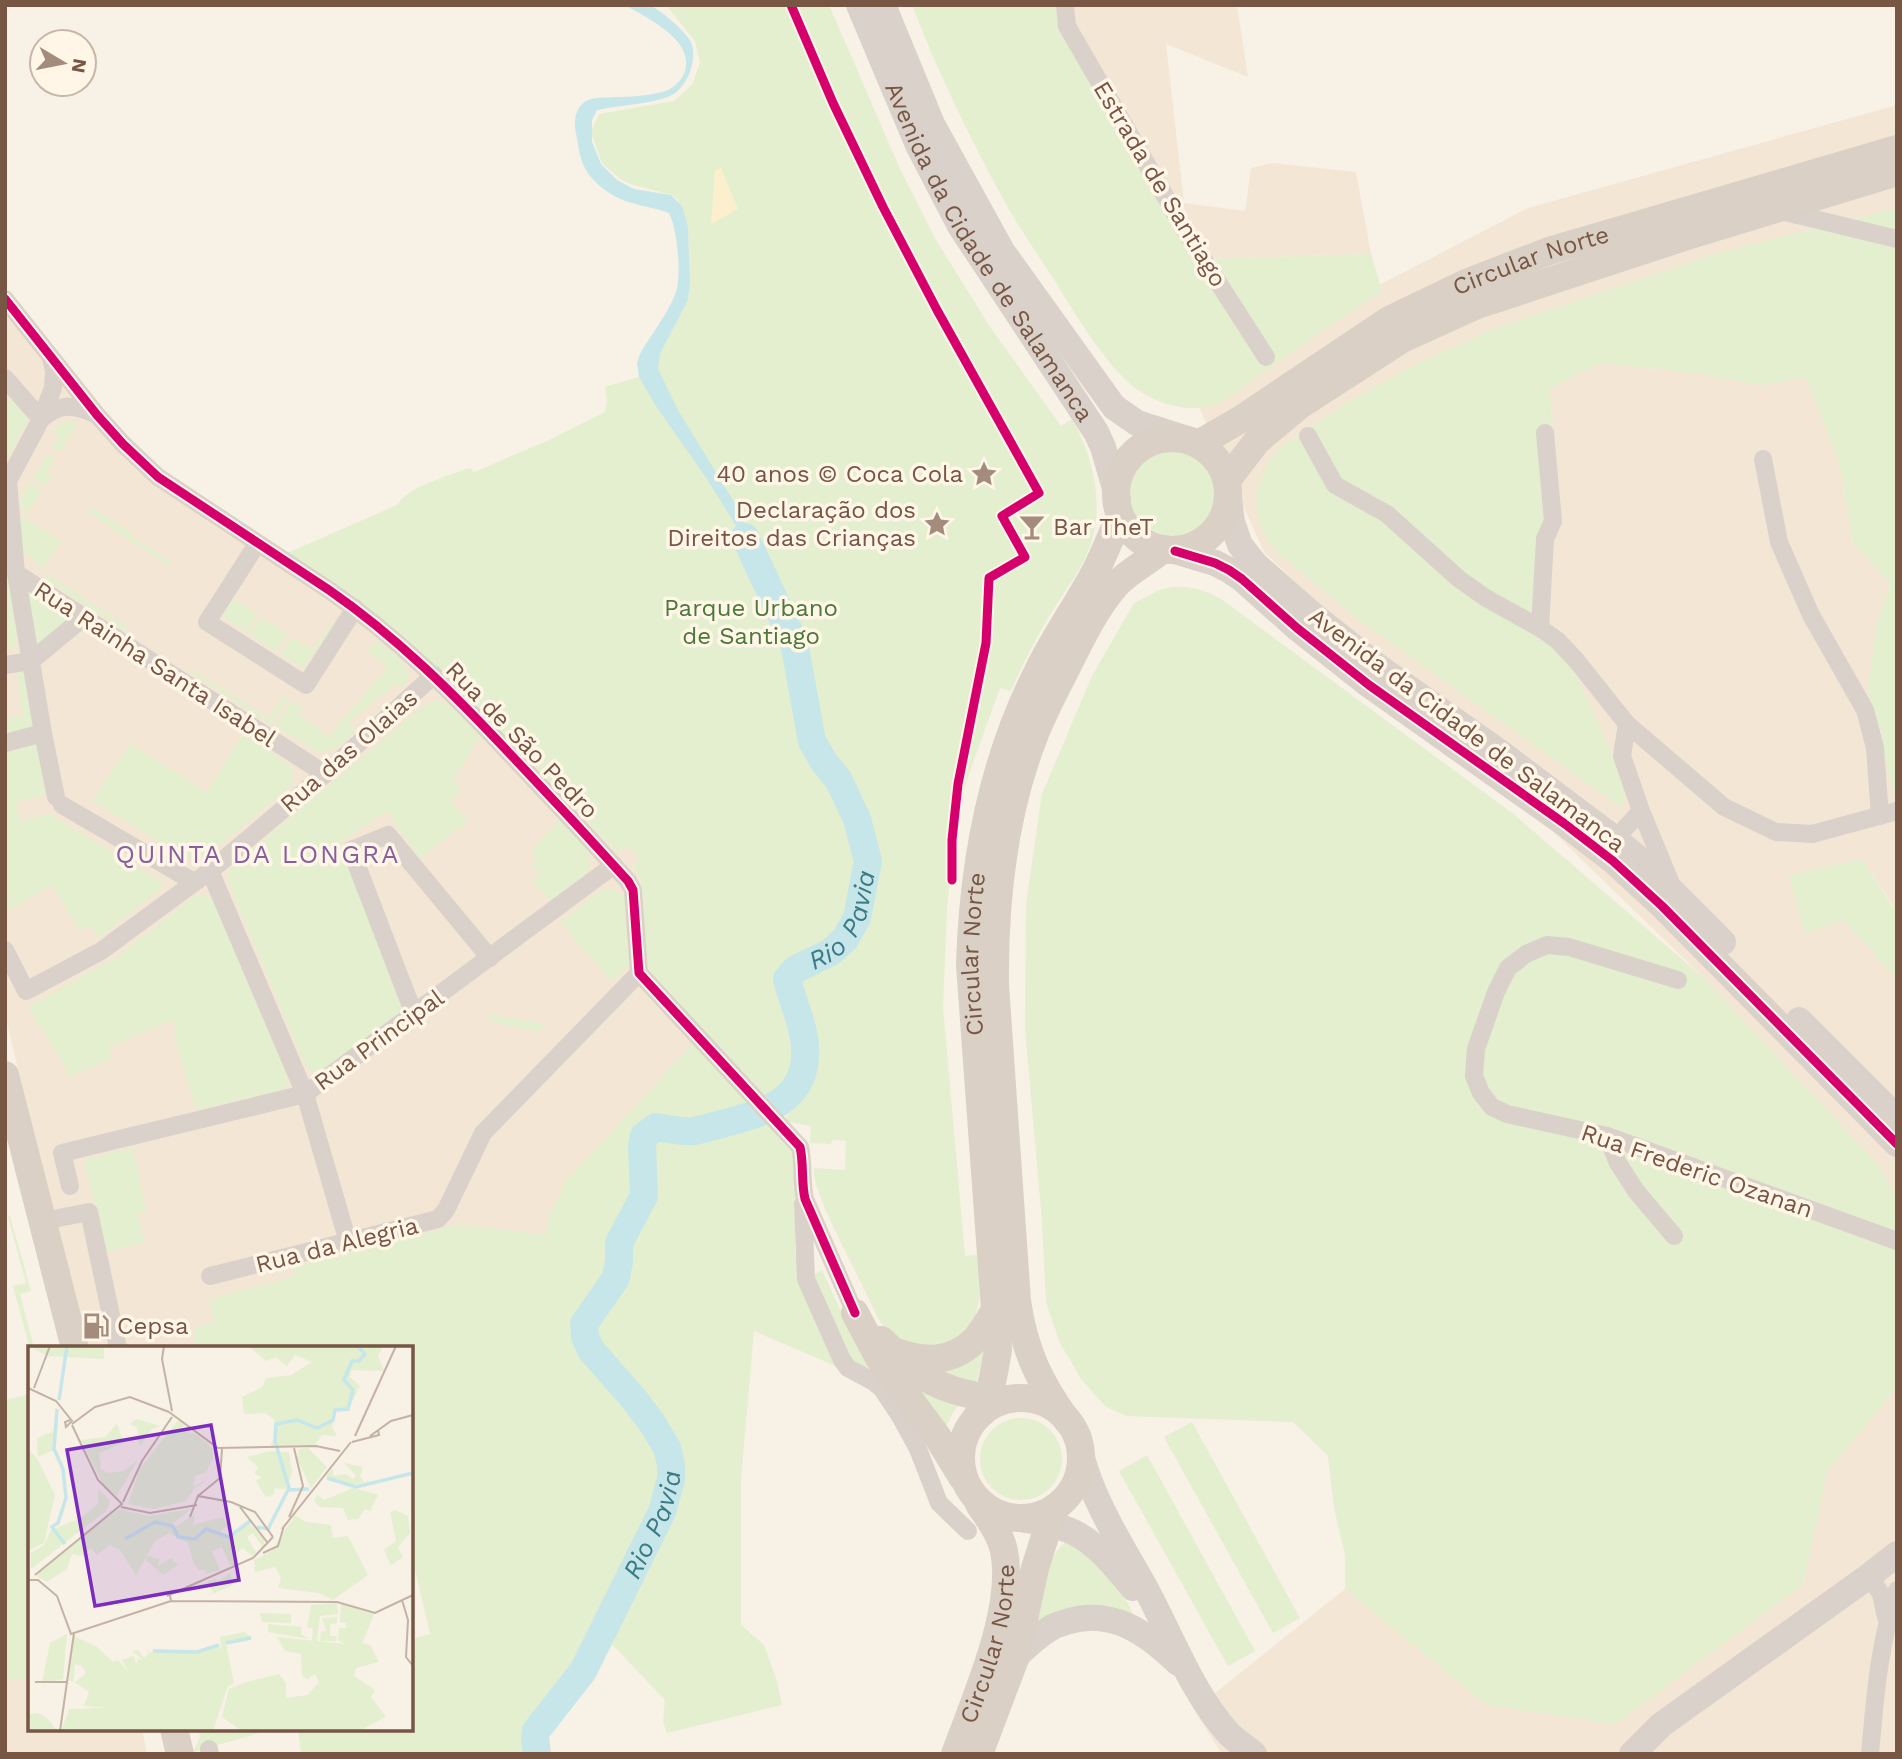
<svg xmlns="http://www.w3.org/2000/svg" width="1902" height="1759" viewBox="0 0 1902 1759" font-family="'Work Sans',sans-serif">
<rect width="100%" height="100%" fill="#f8f1e6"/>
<g fill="#f4e6d5">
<polygon points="1059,5 1237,5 1248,77 1166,44 1184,203 1245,211 1251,168 1272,163 1356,172 1371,254 1206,259"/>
<polygon points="1897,105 1897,208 1718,253 1496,328 1427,359 1358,396 1288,442 1272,456 1264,473 1267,539 1279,554 1359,620 1617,764 1570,662 1535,631 1538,433 1553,428 1549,389 1601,363 1694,373 1762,385 1806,377 1839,462 1853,543 1890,584 1877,624 1897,799 1897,907 1894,907 1862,859 1789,876 1843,920 1897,979 1897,1199 1880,1167 1704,978 1264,552 1198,405 1302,325 1528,208"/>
<polygon points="5,310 124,443 432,663 468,696 617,852 626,845 640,859 632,867 639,876 642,888 643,913 702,1034 550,1213 546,1235 457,1224 411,1348 85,1348 5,1015"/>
<polygon points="1897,1387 1897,1754 1222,1754 1194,1710 1345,1589 1486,1705 1803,1584 1827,1472"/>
<polygon points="30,1406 30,1729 142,1729 147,1754 5,1754 5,1412"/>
</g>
<g fill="#e3efcf">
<path d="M666,5h163l71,164 36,71 54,87 71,99 11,-7c22,39 33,88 17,130 -8,22 -24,41 -36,61 -16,26 -30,53 -42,81l-11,-3 -31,86 -13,42 -9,92 -4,99 22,249 12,-1c3,30 9,63 -20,82 -10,7 -18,9 -30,8 -16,-1 -26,-1 -39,-13 -11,-11 -20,-37 -28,-51 -15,-32 -34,-64 -44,-97 -2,-6 -2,-10 -2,-16l31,2 1,-29 -14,-1 -1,4 -21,-1 1,-17 -27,-5c10,-17 22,-36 26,-55 1,-8 1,-20 0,-28 -3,-15 -20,-44 -15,-58 5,-13 32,-19 43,-21 -17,-7 -20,-6 -36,1 -8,4 -17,10 -19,18 -2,9 3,19 5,27 12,40 24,77 -26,95l-110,-120 -5,-17 -5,-75 -3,-12 -7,-10 8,-7 -14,-14 -9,7 -160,-166 -174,-131 114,-50c10,-18 53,-30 73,-37l4,4 75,-32 56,-28 2,-12 -2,-13 34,-10 19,-8 2,-15 28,-54 2,-17 -2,-56 -10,-27 -6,-5 -39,-10 -13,-6 -18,-16 -11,-31 8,-18 75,-13 18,-16 8,-23 -5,-21z"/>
<path d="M912,5h147l147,254 165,-5 11,37c-38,26 -77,51 -114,78 -18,12 -36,31 -58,37 -28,7 -62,-5 -83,-25 -30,-29 -52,-68 -74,-103 -16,-25 -34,-50 -48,-76 -35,-63 -67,-130 -93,-197z"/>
<polygon points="1897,208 1897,799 1895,799 1868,688 1877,624 1890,584 1853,543 1839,462 1806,377 1762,385 1694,373 1601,363 1549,389 1553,428 1538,433 1547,519 1535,630 1570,662 1617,764 1626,788 1622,808 1359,620 1279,554 1267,539 1259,522 1256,499 1258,486 1264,473 1272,456 1288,442 1358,396 1427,359 1496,328 1718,253"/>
<polygon points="5,393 29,420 5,462"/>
<polygon points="65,421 79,422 60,452 52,448 59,436 52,430"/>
<circle cx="1174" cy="496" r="45"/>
<polygon points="48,454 55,459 47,472 52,475 44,487 33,478"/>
<path d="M30,482l12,9 -17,24c-10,-11 -2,-22 5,-33z"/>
<polygon points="92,507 133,534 132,537 172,562 169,566 88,513"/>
<polygon points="19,517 24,517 61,542 43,569 23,551"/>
<polygon points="5,539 17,640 16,645 5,650"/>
<polygon points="47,574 128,627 126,632 45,579"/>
<path d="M1171,587c20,-1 33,3 50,12l291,214 192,165 176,189 17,32v188l-70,85 -24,112 -187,140 -130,-19 -141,-116v-34l-11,-47 -6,-52 -35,-34 -167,-6 -20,-9 -25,-28 -21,-36 -14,-40 -4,-82 -17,-193 1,-124 16,-110 50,-118 42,-73 23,-12z"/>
<polygon points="28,594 69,621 34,647"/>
<polygon points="232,598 258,615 247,633 224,617 223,613"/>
<polygon points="261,617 288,634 276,651 250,635"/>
<polygon points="330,624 333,626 304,668 280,654 292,637 313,650"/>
<path d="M376,640c13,10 46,30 27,48l-5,-6 -49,40 6,9c-12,13 -23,24 -42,19l-37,-24 15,-25 12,7 -4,6 29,23 59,-69 -20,-17z"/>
<polygon points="191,669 269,718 283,696 288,699 272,725 189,672"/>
<polygon points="28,670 36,726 5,735 5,718 23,716 17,671"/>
<path d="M436,700c18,4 31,24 44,36l-27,44 8,11 -10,9 17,21 -48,38 -33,-48 -46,31 64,168 -85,62c-8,1 -11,-2 -16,-9l-72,-172c-3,-9 -6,-15 -1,-24l191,-160z"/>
<path d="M243,733l44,30c8,9 7,17 1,26l-83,68c-9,4 -13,3 -22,-1l-91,-55 38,-58 77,49z"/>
<polygon points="42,740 53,793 16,802 20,820 50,814 163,883 161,889 99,938 91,925 79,931 53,885 5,912 5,749"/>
<path d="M560,818c14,15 44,38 23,60 -8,9 -22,16 -32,23l-18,-20 7,-7 -8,-8 4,-4 -2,-3 2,-3 -4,-5z"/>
<polygon points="1862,859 1893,907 1897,907 1897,979 1843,920 1805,934 1789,875"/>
<polygon points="606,889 617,890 626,897 632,963 612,982 560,922 600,891"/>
<polygon points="202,895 214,900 218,910 287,1075 286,1087 282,1090 196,1110 178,1049 174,1030 176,1029 172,1020 109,1047 112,1058 69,1077 64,1065 28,1007 115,958 194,896"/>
<polygon points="490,1014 543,1024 541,1032 493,1022 488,1019"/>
<polygon points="694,1042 796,1155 795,1250 804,1289 838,1367 754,1331 741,1479 741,1625 764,1645 776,1678 782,1705 667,1733 663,1722 665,1700 606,1638 602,1646 580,1669 537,1721 531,1732 533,1754 301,1754 298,1729 411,1729 411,1639 430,1634 411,1552 411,1348 195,1348 194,1328 214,1322 209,1299 294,1277 292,1267 413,1237 457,1224 546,1235 550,1213 566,1181"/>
<polygon points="133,1148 146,1211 138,1214 144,1243 107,1252 84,1163 87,1159"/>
<polygon points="10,1216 31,1291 20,1294 34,1348 30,1348 30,1349 13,1286 26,1283 8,1217"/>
<polygon points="822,1270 855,1342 882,1379 853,1364 811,1276"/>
<polygon points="985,1351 976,1383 938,1372 961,1365"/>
<polygon points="915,1385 961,1404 954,1411 946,1426"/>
<polygon points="30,1394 30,1678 5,1681 5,1400"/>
<circle cx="1021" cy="1459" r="41"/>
<polygon points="1192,1422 1300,1618 1273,1633 1164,1437"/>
<polygon points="1147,1455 1255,1651 1228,1666 1119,1471"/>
<path d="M1066,1542c32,18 53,40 68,74l-101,10c6,-24 12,-70 33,-84z"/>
<polygon points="198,1729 273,1729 193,1752 200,1737"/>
</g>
<polygon fill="#fcefcd" points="721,168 738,209 711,224 715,170"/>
<path fill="#c7e6e9" d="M624,5c8,0 19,-2 27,1 11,5 35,26 40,36 7,17 -3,44 -19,53 -14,8 -56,11 -75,15l-5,10v22l9,22 16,16 17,9 37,6 11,11 6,21 2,56 -2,17 -28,54 -2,15 20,41 64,105 18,56 -25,-47 -28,-45 -51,-73 -17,-29 -2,-14 3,-9c10,-18 33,-47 37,-66 4,-18 0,-60 -8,-75 -12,-5 -25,-6 -37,-10 -19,-5 -41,-20 -49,-39 -4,-10 -5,-21 -7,-31 -3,-12 0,-28 12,-33 7,-3 18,-2 26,-3 16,0 33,-1 48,-5 9,-2 17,-9 21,-16 17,-34 -37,-59 -59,-71z"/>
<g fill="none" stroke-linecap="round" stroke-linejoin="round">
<path stroke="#c7e6e9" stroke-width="28" id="s1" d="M537,1754l-2,-16 1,-7 47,-60 79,-159 9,-33v-15l-4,-16 -15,-25 -18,-24 -43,-49 -6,-13 -1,-13 32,-46 3,-17v-18l25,-47 -2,-50 2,-10 12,-9c12,2 26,5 38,4 10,-2 21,-5 31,-8 36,-9 78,-21 80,-66 2,-26 -12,-53 -18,-78l9,-10 35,-17 14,-13 12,-21 11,-57 -11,-42 -19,-40 -14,-17 -12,-21 -18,-99 -49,-105"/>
<g stroke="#dad1ca" stroke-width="18">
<polyline points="1065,5 1067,26 1187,234 1266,357"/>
<polyline points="1781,211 1897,239"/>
<path d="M5,299l92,116 26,29 35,33 171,113c68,47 126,105 182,165 40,42 79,84 117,126l5,9 6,83 161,174c4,17 1,35 5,52l50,114"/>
<polyline points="51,358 54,371 53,388 41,419 8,481 16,573 325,774"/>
<polyline points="5,378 41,419"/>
<path d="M41,419c19,-16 32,-15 54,-5"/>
<polyline points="1308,436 1335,485 1387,514 1459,579 1486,598 1540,628 1557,640 1576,660 1627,724 1724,807 1776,832 1812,834 1897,811"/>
<polyline points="1763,459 1779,542 1811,615 1865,710 1875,748 1880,816"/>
<polyline points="257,544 207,622 306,685 355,608"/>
<polyline points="16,573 43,733 56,797"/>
<polyline points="1540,628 1545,539 1553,521 1545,433"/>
<polyline points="5,665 31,661 83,618"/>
<polyline points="1627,724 1622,756 1641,811 1672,886"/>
<polyline points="5,743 43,733"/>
<polyline points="62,805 194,882"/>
<polyline points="1615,839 1641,811"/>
<polyline points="210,871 305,1094 348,1242"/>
<polyline points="5,950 26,991 101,951 210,871 325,774 434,675"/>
<polyline points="1678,980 1569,947 1547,945 1526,954 1508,968 1496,992 1476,1049 1474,1076 1481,1093 1492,1107 1507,1114 1607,1136 1897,1241"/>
<polyline points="414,1014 351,850 388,835 490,958"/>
<polyline points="1607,1136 1618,1163 1636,1191 1674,1236"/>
<polyline points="70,1186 62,1153 305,1094 614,865"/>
<polyline points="803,1204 806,1279 842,1360 848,1368 874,1382 882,1389 900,1416 918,1449 939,1503 968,1531"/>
<polyline points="43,1221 89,1212 118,1348"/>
<polyline points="210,1276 438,1219 446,1210 483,1133 639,973"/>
<polyline points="1869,1576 1881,1594 1886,1617"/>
<polyline points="209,1749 210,1754"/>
<path d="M1870,1754c5,-56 9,-111 27,-164"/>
</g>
<g stroke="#dad1ca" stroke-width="26">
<path id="s2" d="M859,5l59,140 42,81 136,206 7,15 15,52"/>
<polyline points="883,5 932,124 1002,251 1114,407 1137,423 1190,440"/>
<polyline points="1229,498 1232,522 1240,545 1256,565 1313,615 1377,666 1498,751 1615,839 1644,863 1723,942"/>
<polyline points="1175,551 1215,563 1229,570 1242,579 1297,628 1369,685 1565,824 1613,861 1662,906 1897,1144"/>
<polyline points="1799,1020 1897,1118"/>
<path d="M1081,1454c12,48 41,92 65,135 26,48 46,104 83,145 7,7 17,13 25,20"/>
<path d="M1009,1517c21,4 44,6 64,15 25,12 43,36 60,56"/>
<path d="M1016,1656c11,-9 22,-21 35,-28 4,-3 10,-4 15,-6 45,-15 81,11 112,41"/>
<polyline points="1632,1754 1661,1725 1869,1576 1897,1554"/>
</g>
<g stroke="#dad0c5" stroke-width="28">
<circle cx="1172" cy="494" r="56"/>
<path id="s3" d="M1198,444l45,-26 146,-98 77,-37 83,-32 348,-102"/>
<polyline points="1227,480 1257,441 1300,405 1402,339 1477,305 1684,237 1897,172"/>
<polyline points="5,1075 75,1348"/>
<polyline points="855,1313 879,1358 937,1436 962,1477"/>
<path d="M881,1340c10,9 19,19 29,27 25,21 63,31 95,32"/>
<path d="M896,1352c28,10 56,11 79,-12 7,-8 13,-19 19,-28"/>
<circle cx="1021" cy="1458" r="60"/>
<path id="s4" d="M976,1418c16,-24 17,-40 22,-68l-28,-385c3,-102 21,-202 68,-294 17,-35 40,-67 58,-101 9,-18 16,-36 24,-54"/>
<path d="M1069,1423c-29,-39 -45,-73 -52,-122l-22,-316c-1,-83 8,-168 38,-246 9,-25 22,-48 34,-72 14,-28 28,-58 49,-82 14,-15 32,-23 47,-36"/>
<polyline points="174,1729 180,1754"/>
<path id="s5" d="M955,1754c20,-55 61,-145 49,-203 -4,-18 -15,-32 -25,-47"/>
<polyline points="979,1754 1016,1656 1035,1568 1054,1508"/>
</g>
<g stroke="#fff6e8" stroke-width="13">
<g id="cycleway">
<polyline points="791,5 833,103 883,207 937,310 1039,493 1002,516 1025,557 989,578 986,643 958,784 952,840 952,880"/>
<path d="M5,299l92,116 26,29 35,33 171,113c68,47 126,105 182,165 40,42 79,84 117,126l5,9 6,83 161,174c4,17 1,35 5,52l50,114"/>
<polyline points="1175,551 1215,563 1229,570 1242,579 1297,628 1369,685 1565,824 1613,861 1662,906 1897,1144"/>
</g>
</g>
<use href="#cycleway" stroke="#d6006c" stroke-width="9"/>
</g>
<defs>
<g id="sight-bare" transform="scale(2.1)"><path d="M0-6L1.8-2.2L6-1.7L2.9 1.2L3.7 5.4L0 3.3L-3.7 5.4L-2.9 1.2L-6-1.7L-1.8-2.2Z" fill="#a48c7d" stroke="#fff6e8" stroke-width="2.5" paint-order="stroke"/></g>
<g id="bar-bare" transform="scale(2.1)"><path d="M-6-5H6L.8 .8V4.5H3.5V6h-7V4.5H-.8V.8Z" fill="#a48c7d" stroke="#fff6e8" stroke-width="2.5" paint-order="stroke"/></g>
<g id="fuel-bare" transform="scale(2.1)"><path d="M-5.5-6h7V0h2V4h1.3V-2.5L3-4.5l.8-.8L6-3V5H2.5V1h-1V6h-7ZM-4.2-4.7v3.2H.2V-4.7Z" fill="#a48c7d" stroke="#fff6e8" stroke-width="2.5" paint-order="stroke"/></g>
</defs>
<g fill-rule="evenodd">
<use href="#sight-bare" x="984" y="474"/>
<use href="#sight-bare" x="937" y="524"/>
<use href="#bar-bare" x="1032" y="527"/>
<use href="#fuel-bare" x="96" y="1326"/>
</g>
<g text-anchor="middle" stroke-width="7" stroke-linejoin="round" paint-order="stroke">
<g font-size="24" fill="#775644" stroke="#fff6e8">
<text transform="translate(1160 184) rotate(59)" y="8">Estrada de Santiago</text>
<text dy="8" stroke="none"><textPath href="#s2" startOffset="280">Avenida da Cidade de Salamanca</textPath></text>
<text dy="8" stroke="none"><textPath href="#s3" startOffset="382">Circular Norte</textPath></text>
<text transform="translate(155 664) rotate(33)" y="8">Rua Rainha Santa Isabel</text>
<text transform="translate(1467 730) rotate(37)" y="8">Avenida da Cidade de Salamanca</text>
<text transform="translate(522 740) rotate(46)" y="8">Rua de São Pedro</text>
<text transform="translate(349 751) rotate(-41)" y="8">Rua das Olaias</text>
<text dy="8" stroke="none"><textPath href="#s4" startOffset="469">Circular Norte</textPath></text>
<text transform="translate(379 1040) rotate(-36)" y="8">Rua Principal</text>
<text transform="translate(1697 1171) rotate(19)" y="8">Rua Frederic Ozanan</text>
<text transform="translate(337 1245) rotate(-14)" y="8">Rua da Alegria</text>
<text dy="8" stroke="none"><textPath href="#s5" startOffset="116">Circular Norte</textPath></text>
</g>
<g font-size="24" fill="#775644" stroke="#fff6e8" text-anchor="end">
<text x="963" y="482">40 anos © Coca Cola</text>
<text x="916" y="518">Declaração dos<tspan x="916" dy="28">Direitos das Crianças</tspan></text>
<text x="1053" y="535" text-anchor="start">Bar TheT</text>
<text x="117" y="1334" text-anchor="start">Cepsa</text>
</g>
<g font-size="24" fill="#4c7939" stroke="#fff6e8">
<text x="751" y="616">Parque Urbano<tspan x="751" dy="28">de Santiago</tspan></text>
</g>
<g font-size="26" letter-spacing="2" fill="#865f9c" stroke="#fff6e8">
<text x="258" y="863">QUINTA DA LONGRA</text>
</g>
<g font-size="26" font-style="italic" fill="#397b86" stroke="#fff6e8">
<text dy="9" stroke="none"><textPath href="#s1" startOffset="1064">Rio Pavia</textPath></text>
<text dy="9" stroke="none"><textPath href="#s1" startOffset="262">Rio Pavia</textPath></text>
</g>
</g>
<g transform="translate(28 1346)">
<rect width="385" height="385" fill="#f8f1e6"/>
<path d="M1,0h75v13l-57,-3zM221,0h134l-5,10 6,15 -33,-1 -1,7 10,9 -12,24 -12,1 -4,16 5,9 -15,-1 -7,10 -45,1 7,-12 -3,-15 -9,-6 -21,1 -2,-17 20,-10 4,-9 25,-3 21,-13 -17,-7 -8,11 -11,-9 -10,4zM109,73l23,7 -8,3 -12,18 -3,-20 -8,-3zM143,73l2,8 5,-7 7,3 -4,7 17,5 14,13 1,11 -8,14 -10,3 -2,11 17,-9 -16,11 -8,12 -32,8 -26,-5 11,-34 33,-42zM89,78l5,14 11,1 -34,14 2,16 7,4 16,-2 13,-10 -20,35 -14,-12 -22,-44 24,-3zM26,85l-1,19 -15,7 -1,-19zM280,102l19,19 -16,21 -14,-29 2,-10zM0,104l9,8 18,37 -11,48 -16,8zM243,105l18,1 3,20 -6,17 -11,-1 -2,7 -7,2 -10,-16 6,-4 -8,-3 4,-7 -11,-10zM316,117l19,4 -3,9 4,6 10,-1 -26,5 -22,-10 7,-8v8l13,-2 7,5 3,-4zM70,142l12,13 -3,9 -76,59v-16l13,-8 7,-15 30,-12 17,-14zM326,142l24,7 -8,16 -5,-2 -7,10 -10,1 -5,-12 -23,-1 -6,-6 3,-6 7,5zM90,163l30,7 43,-7 -20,16 3,3 21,-14 -2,11 30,-8 4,9 -7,6 9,5 18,-16 18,18 -2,9 -10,-15 -6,4 9,16 -4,3 -9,-8 -11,9 3,8h-5l-8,-18 -10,4 8,19 -15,4v-4h-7l-4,-6 -6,-21 -19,-10 -14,8 -19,34 -16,-25 -11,-5 -12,10 -7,-7 -7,8 -11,-2 -5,15 -20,13 -9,-5v-5zM367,164l13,6 2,17 -12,14 5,10 -12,8 -7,-15 12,-9 -6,-29zM267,169l11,7 25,3 2,13 15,-2 20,39 -35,25 -14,-7 -41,-5 3,-10 -6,-11 -20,5 -1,-12 18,-9zM120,210l11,3 -1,7 13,-8 7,7 -15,10 -17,-15zM202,227l3,12 -34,15 14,-7 -5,-10 -8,3 -1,-1 16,-6 4,2zM309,257l1,11 -18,2 -3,25h-5l1,-13h-6l4,-23zM313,258l33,10 -12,29 8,2 9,17 -23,6 -2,8 21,14 -4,7 15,20 -27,14h-117l-20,-14 7,-28 17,-7 33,-8 7,9v15l22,-3 11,-13 -4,-8 -8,5 -5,-3 -1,-22 -16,-3 -8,-14 68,7 -7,-4 1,-12h7v-5l-6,-1zM232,267l31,1v9l-29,-1zM309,271v6l-7,1v12h7l-1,5h-16l1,-10h5l-4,-13zM240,278l34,3 -1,7 8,5 -41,-7zM216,286l7,5 -25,6 8,40 -6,3 -15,45h-152l8,-22 41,-1 -26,-2 5,-14 -14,-10 11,-9 -4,-7 -7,-2 -2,18 -4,-2 5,-44 23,11 16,15 5,-2 12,14 -8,-14 12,-4 2,9 2,-6 5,1 -11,-9 6,-1 6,8 5,-5 -10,-11 11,11 7,-4 40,3 22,-7 3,6 -2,-14zM39,288l-4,45 -21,4 8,-40zM10,367l9,5 10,13h-29l1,-17z" fill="#e3efcf"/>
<path fill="none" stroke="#c7e6e9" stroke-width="3.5" d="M31,54l8,-54M29,63l-3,40 9,20 3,29 -8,25 -6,4 13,17M299,132l29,9 57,-14M260,144l21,-1M229,181l11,2 21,-41 -14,-47 1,-17 21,-4 20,8 16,-8 2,-10 13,-1 5,-19 -9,-10 8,-19h7l6,-7 -8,-8M97,193l30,-17 18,4 5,11 17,2 11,-10 23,8 21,-16M198,297l25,-5M125,305l44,1 22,-7"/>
<path fill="none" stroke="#c4b3a5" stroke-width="2" d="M136,0l-2,13 10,52M0,42l28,13 16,20 -6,6 -1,-5 5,-2M6,42l16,-42M141,66l49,36 98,-2 24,5M44,78l23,-17 35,-10 39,15M327,90l41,-90M342,90l21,-15 22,-6M324,96l27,-7 -1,-5M170,150l22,-18 2,-29M95,156l19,-41 30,-44M93,161l29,6 47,-8M212,161l27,35M162,171l8,-21 33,6 24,10 18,25M261,171l14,-31 -9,-38M254,183l69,-87M235,207l15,-7 6,-20M7,229l87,-71 -24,-24 -26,-55M0,234h10l19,16 14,38 100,-33 -1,-6M139,250l86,-38 20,-21M374,254l6,20 -2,37 7,9M142,255l167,1 38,11 38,-18M7,336h32M32,385l14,-98"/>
<path fill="#7b2cbf" fill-opacity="0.15" stroke="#7b2cbf" stroke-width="3.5" d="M183,79l28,155 -144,26 -28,-156z"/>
<rect width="385" height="385" fill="none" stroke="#775644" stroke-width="3.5"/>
</g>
<rect width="1902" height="1759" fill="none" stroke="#775644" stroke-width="14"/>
<g transform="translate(63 63) rotate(100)"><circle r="33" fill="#fff6e8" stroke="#c9b6a6" stroke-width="2"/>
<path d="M0-5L12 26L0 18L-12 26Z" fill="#a48c7d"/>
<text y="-10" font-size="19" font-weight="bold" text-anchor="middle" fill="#775644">N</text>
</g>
</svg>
